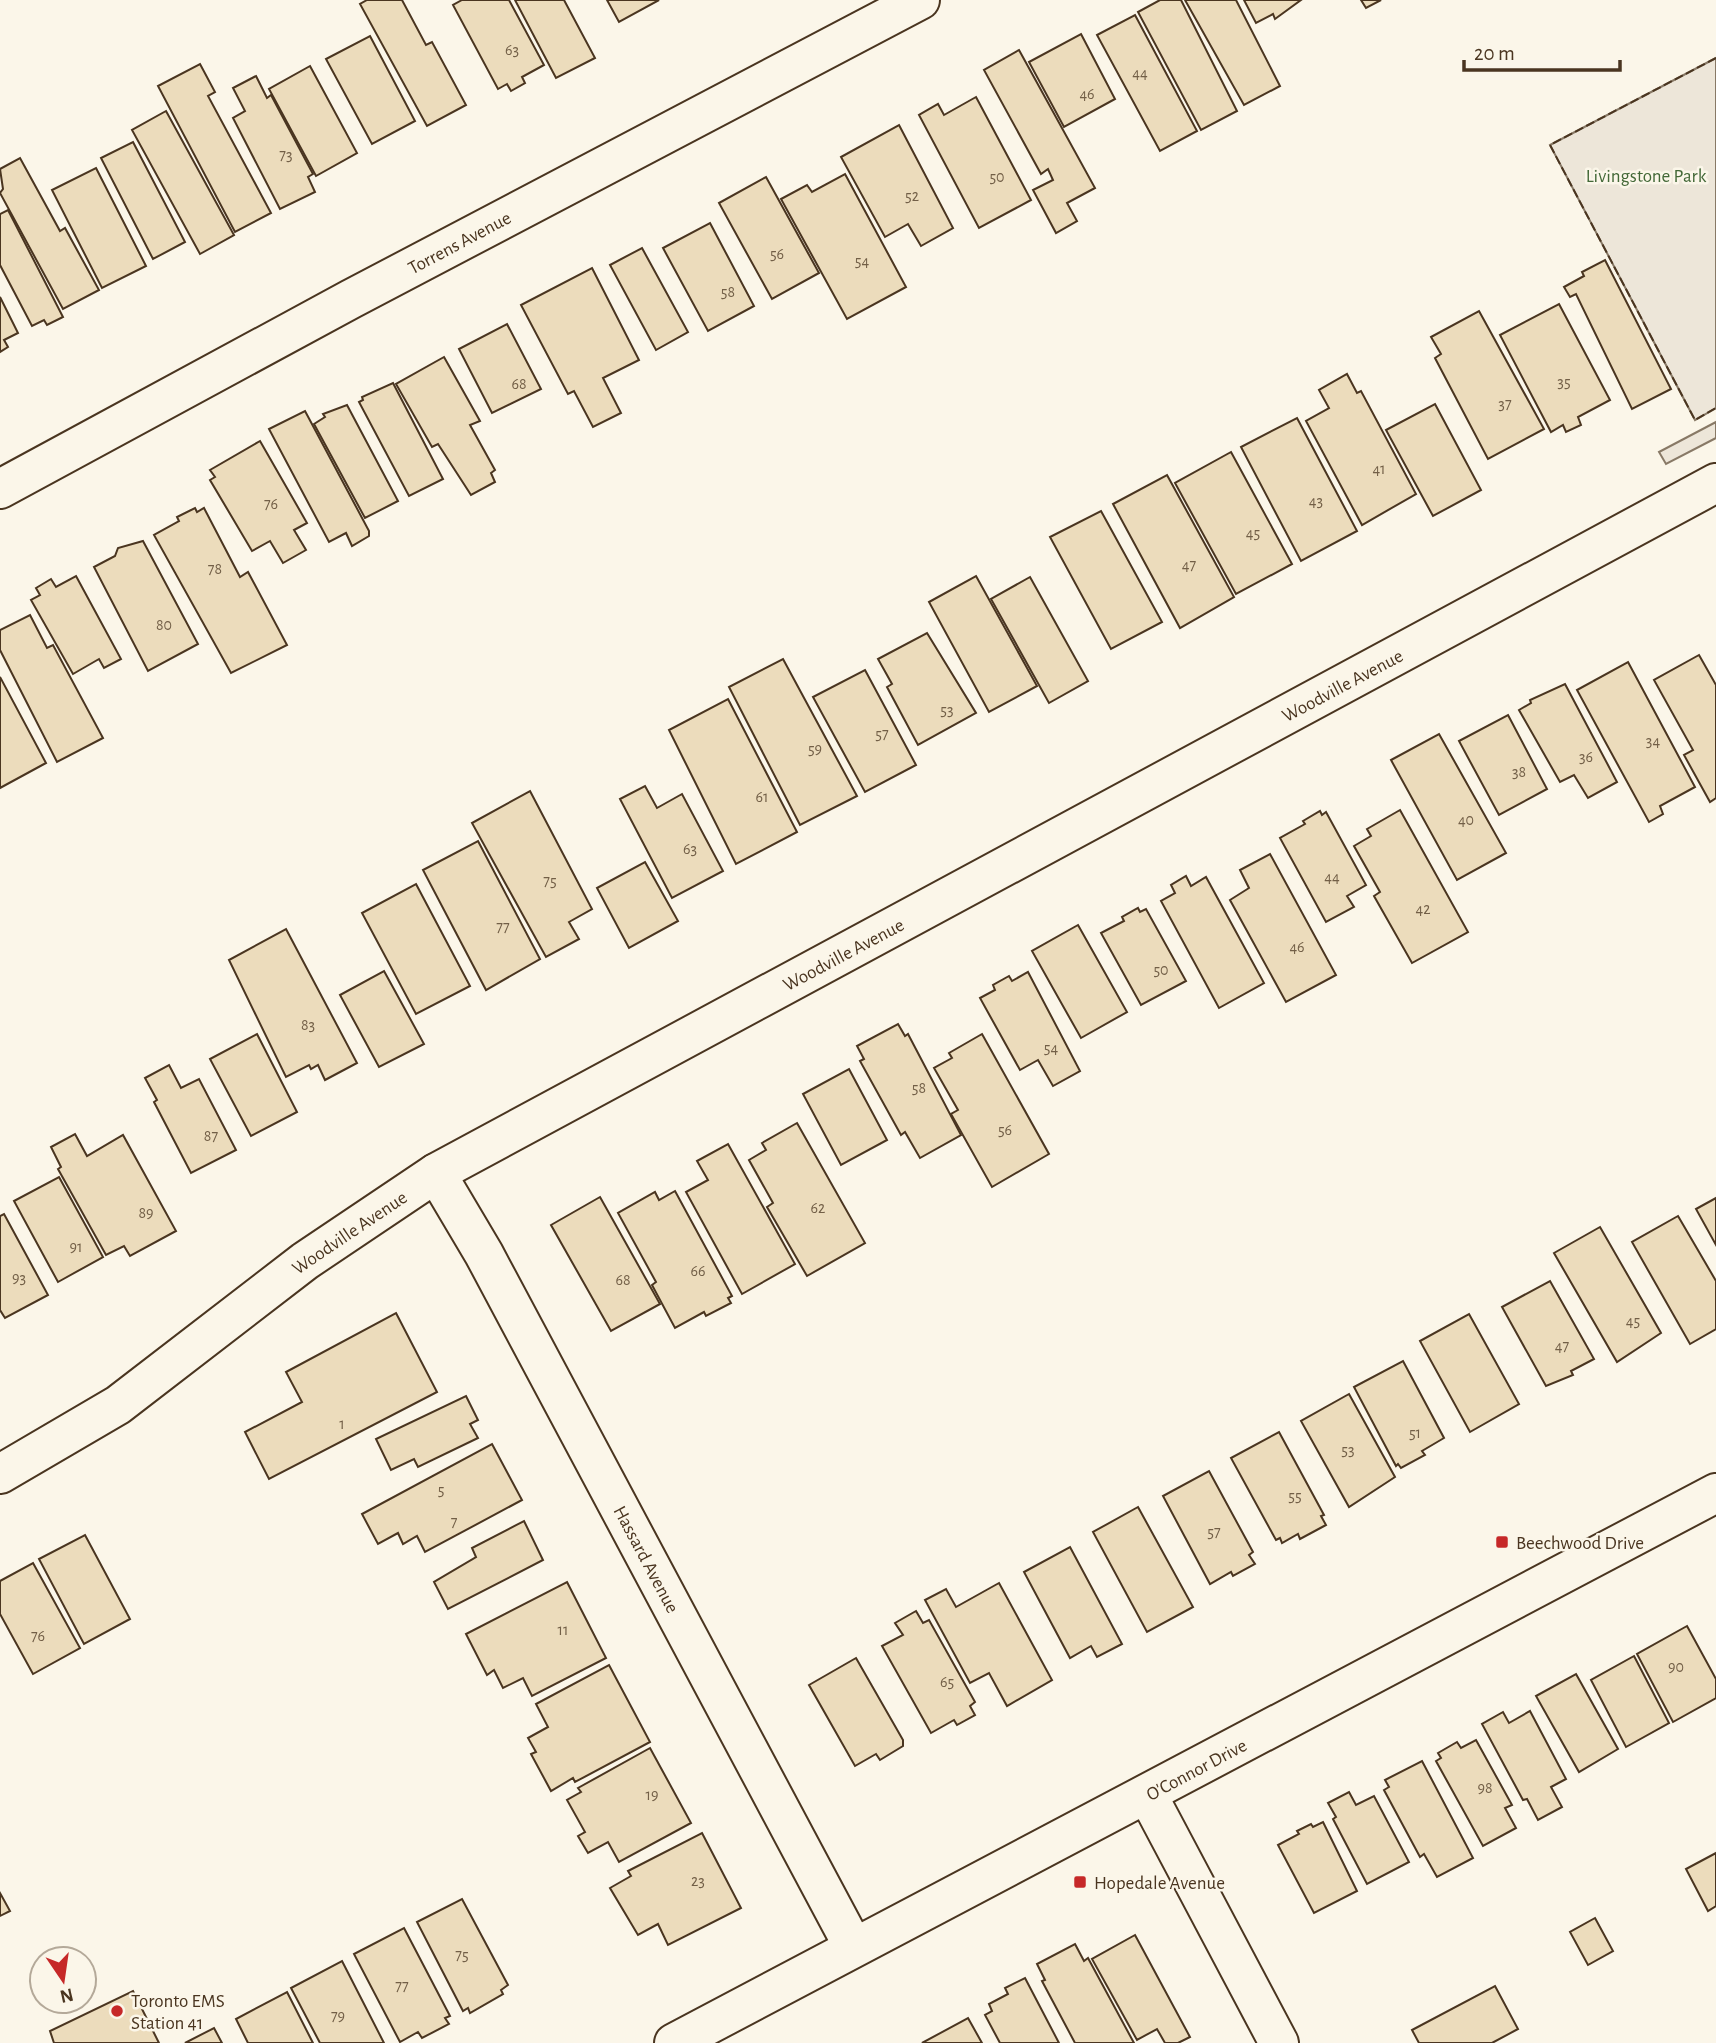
<svg xmlns="http://www.w3.org/2000/svg" width="1716" height="2043" viewBox="0 0 1716 2043" font-family="'Alegreya Sans',sans-serif">
<rect width="100%" height="100%" fill="#fbf6e9"/>
<g fill="#ede6d9" stroke="#887966" stroke-width="2">
<polygon points="1716,58 1716,408 1695,420 1550,145"/>
<polygon points="1716,422 1716,438 1666,464 1659,452"/>
</g>
<g fill="#ecdcbc" stroke="#4a3520" stroke-width="2">
<polygon points="367,0 402,0 426,45 432,42 466,105 427,126 360,4"/>
<polygon points="462,0 509,0 544,65 522,77 525,83 511,91 507,84 498,89 453,5"/>
<polygon points="515,0 564,0 595,58 556,78"/>
<polygon points="607,0 659,0 619,22"/>
<polygon points="1160,0 1181,0 1237,111 1201,130 1138,12"/>
<polygon points="1185,0 1236,0 1280,86 1244,105"/>
<polygon points="1244,0 1301,0 1275,19 1273,14 1256,23"/>
<polygon points="1361,0 1381,0 1366,8"/>
<polygon points="1135,15 1197,131 1160,151 1097,35"/>
<polygon points="1081,34 1115,99 1064,127 1029,62"/>
<polygon points="370,36 415,121 372,144 326,59"/>
<polygon points="1019,50 1095,188 1067,203 1077,221 1056,233 1033,190 1053,180 1048,169 1041,174 984,70"/>
<polygon points="200,64 215,92 208,96 271,213 235,232 158,86"/>
<polygon points="310,66 357,153 316,176 269,89"/>
<polygon points="256,76 267,98 271,95 313,174 308,177 315,192 280,209 233,118 245,111 233,88"/>
<polygon points="976,97 1031,200 979,228 919,115 938,104 944,115"/>
<polygon points="166,111 234,235 200,254 132,130"/>
<polygon points="899,125 953,228 921,246 908,224 885,237 841,157"/>
<polygon points="133,142 185,242 153,259 101,158"/>
<polygon points="20,158 60,231 65,228 99,290 63,309 0,193 3,189 0,169"/>
<polygon points="96,168 146,266 102,288 52,190"/>
<polygon points="845,174 906,287 847,319 781,199 807,185 812,192"/>
<polygon points="766,177 819,273 772,299 719,203"/>
<polygon points="8,210 63,317 47,325 44,320 32,326 0,265 0,214"/>
<polygon points="710,223 754,306 708,331 663,248"/>
<polygon points="642,248 688,332 656,350 610,265"/>
<polygon points="1605,260 1671,389 1632,409 1576,294 1570,297 1564,287 1584,276 1582,272"/>
<polygon points="592,268 639,360 603,378 621,413 593,427 574,391 568,394 521,305"/>
<polygon points="0,297 18,333 4,340 8,347 0,352"/>
<polygon points="1559,304 1610,400 1578,417 1581,425 1566,432 1563,425 1551,432 1500,335"/>
<polygon points="1479,311 1544,429 1488,459 1435,358 1441,354 1431,337"/>
<polygon points="507,324 541,389 492,413 459,349"/>
<polygon points="444,357 480,421 470,425 495,470 491,473 495,482 471,495 438,444 432,447 396,384"/>
<polygon points="1347,374 1357,393 1361,391 1416,494 1362,525 1306,421 1329,408 1319,390"/>
<polygon points="393,383 443,479 409,496 359,402 363,400 362,397"/>
<polygon points="1435,404 1481,490 1433,516 1386,430"/>
<polygon points="347,405 398,501 365,518 314,424 325,417 323,414"/>
<polygon points="305,411 369,531 369,536 352,546 346,533 329,542 269,429"/>
<polygon points="1297,418 1357,531 1301,561 1241,447"/>
<polygon points="260,441 307,523 294,530 306,550 283,563 270,541 252,551 210,480 215,477 210,470"/>
<polygon points="1231,452 1292,564 1236,594 1175,483"/>
<polygon points="1167,475 1234,597 1180,628 1113,504"/>
<polygon points="195,508 197,512 204,508 240,577 248,572 287,645 231,673 154,535 179,521 177,517"/>
<polygon points="1101,511 1162,622 1111,649 1050,537"/>
<polygon points="143,541 198,644 148,671 94,567 115,556 118,548"/>
<polygon points="76,576 121,659 104,668 99,659 73,674 31,600 40,595 36,588 51,579 56,587"/>
<polygon points="976,576 1037,686 989,712 929,602"/>
<polygon points="1030,577 1088,681 1049,703 991,599"/>
<polygon points="30,615 47,648 53,645 103,738 57,762 0,650 0,630"/>
<polygon points="927,633 976,713 918,745 887,687 892,684 878,659"/>
<polygon points="1699,655 1716,685 1716,798 1710,802 1684,755 1693,750 1654,680"/>
<polygon points="783,659 857,796 800,825 729,687"/>
<polygon points="1628,662 1695,787 1660,806 1663,814 1649,822 1577,690"/>
<polygon points="865,670 916,765 865,792 813,697"/>
<polygon points="0,677 46,763 0,788"/>
<polygon points="1565,684 1617,782 1588,798 1574,775 1560,782 1519,710 1531,703 1530,700"/>
<polygon points="728,699 797,832 736,864 669,730"/>
<polygon points="1508,715 1547,789 1499,815 1459,741"/>
<polygon points="1439,734 1506,853 1457,880 1391,760"/>
<polygon points="645,786 657,808 682,794 723,871 672,898 620,799"/>
<polygon points="530,791 592,909 569,922 579,939 546,957 472,823"/>
<polygon points="1400,810 1468,932 1412,963 1374,896 1380,892 1354,846 1371,836 1367,829"/>
<polygon points="1320,811 1322,815 1326,812 1366,885 1347,896 1354,907 1326,922 1280,838 1305,824 1303,821"/>
<polygon points="478,841 540,959 486,990 423,870"/>
<polygon points="1270,854 1336,975 1286,1002 1230,900 1249,888 1240,870"/>
<polygon points="645,862 678,921 629,948 597,888"/>
<polygon points="1186,876 1191,886 1206,877 1264,983 1219,1008 1161,901 1175,893 1171,885"/>
<polygon points="416,884 470,986 416,1014 362,913"/>
<polygon points="1138,908 1140,912 1146,909 1186,981 1141,1005 1101,933 1124,921 1122,917"/>
<polygon points="1078,925 1127,1012 1081,1038 1032,951"/>
<polygon points="286,929 357,1063 325,1080 318,1065 311,1069 309,1065 286,1077 229,960"/>
<polygon points="384,971 424,1044 379,1067 340,995"/>
<polygon points="1028,972 1080,1071 1053,1086 1038,1060 1020,1070 980,998 995,990 993,985 1009,976 1012,981"/>
<polygon points="898,1024 905,1036 908,1034 961,1135 920,1158 905,1132 901,1135 860,1061 864,1059 857,1046"/>
<polygon points="257,1034 297,1112 251,1136 210,1059"/>
<polygon points="982,1034 1049,1154 992,1187 951,1114 958,1110 934,1068 952,1058 949,1053"/>
<polygon points="169,1065 181,1088 199,1079 236,1150 191,1173 154,1102 157,1100 145,1078"/>
<polygon points="849,1069 887,1140 841,1165 803,1094"/>
<polygon points="797,1123 865,1243 807,1276 767,1207 773,1203 749,1160 766,1150 762,1143"/>
<polygon points="75,1134 87,1156 123,1135 176,1231 130,1256 124,1246 106,1255 58,1169 61,1167 51,1147"/>
<polygon points="728,1144 795,1264 742,1294 686,1192 708,1180 697,1161"/>
<polygon points="59,1177 103,1257 58,1282 14,1201"/>
<polygon points="675,1191 732,1296 728,1298 731,1303 706,1316 704,1312 675,1328 652,1285 656,1282 618,1213 655,1192 659,1200"/>
<polygon points="600,1197 660,1304 611,1331 551,1225"/>
<polygon points="1716,1198 1716,1245 1696,1209"/>
<polygon points="4,1214 48,1295 5,1318 0,1310 0,1216"/>
<polygon points="1678,1216 1716,1281 1716,1329 1690,1344 1632,1242"/>
<polygon points="1600,1227 1661,1333 1617,1362 1554,1253"/>
<polygon points="1550,1281 1594,1359 1571,1371 1573,1375 1546,1386 1502,1307"/>
<polygon points="396,1313 437,1392 269,1479 245,1432 302,1402 286,1372"/>
<polygon points="1469,1314 1519,1404 1470,1432 1420,1341"/>
<polygon points="1403,1361 1444,1438 1422,1451 1425,1455 1401,1468 1398,1464 1396,1466 1354,1387"/>
<polygon points="1349,1394 1395,1477 1349,1507 1301,1421"/>
<polygon points="466,1396 478,1420 470,1424 478,1438 418,1467 414,1459 391,1470 376,1439"/>
<polygon points="1279,1432 1324,1515 1321,1516 1326,1525 1300,1539 1298,1534 1282,1543 1280,1538 1276,1540 1231,1458"/>
<polygon points="492,1444 522,1500 425,1552 417,1536 403,1544 398,1533 378,1544 362,1514"/>
<polygon points="1209,1471 1253,1552 1249,1555 1255,1564 1233,1576 1231,1572 1210,1584 1163,1496"/>
<polygon points="1138,1507 1193,1607 1147,1632 1093,1532"/>
<polygon points="524,1521 543,1560 448,1609 434,1582 476,1557 472,1548"/>
<polygon points="85,1535 130,1619 84,1644 39,1559"/>
<polygon points="1070,1547 1122,1644 1097,1657 1091,1646 1070,1658 1024,1572"/>
<polygon points="33,1563 80,1648 33,1674 0,1614 0,1581"/>
<polygon points="567,1582 606,1658 532,1696 523,1678 503,1688 494,1670 487,1675 466,1634"/>
<polygon points="999,1583 1052,1680 1007,1706 989,1673 970,1683 925,1600 946,1589 956,1607"/>
<polygon points="916,1611 923,1623 929,1620 975,1702 970,1706 975,1715 957,1725 954,1720 931,1733 882,1646 903,1635 895,1623"/>
<polygon points="1687,1626 1716,1679 1716,1698 1673,1722 1637,1654"/>
<polygon points="1634,1656 1669,1723 1626,1747 1591,1680"/>
<polygon points="856,1658 903,1740 903,1746 880,1760 876,1754 855,1766 809,1685"/>
<polygon points="609,1665 650,1742 575,1782 573,1778 551,1791 531,1754 536,1752 528,1738 548,1727 536,1704"/>
<polygon points="1576,1674 1618,1749 1579,1772 1536,1696"/>
<polygon points="1530,1711 1566,1779 1551,1787 1562,1807 1538,1820 1527,1799 1523,1800 1482,1724 1503,1712 1509,1723"/>
<polygon points="1476,1740 1512,1805 1505,1808 1516,1828 1483,1846 1436,1761 1441,1758 1438,1753 1457,1742 1461,1748"/>
<polygon points="650,1748 691,1823 619,1862 608,1842 588,1853 578,1836 585,1832 567,1800 581,1792 578,1788"/>
<polygon points="1422,1761 1473,1858 1437,1877 1424,1854 1420,1857 1384,1790 1389,1787 1385,1780"/>
<polygon points="1349,1792 1356,1805 1374,1796 1409,1862 1367,1884 1333,1819 1336,1817 1328,1803"/>
<polygon points="1323,1822 1357,1891 1314,1913 1278,1845 1299,1834 1297,1831 1311,1824 1313,1827"/>
<polygon points="702,1833 741,1908 668,1945 658,1924 638,1935 610,1888 631,1876 628,1871"/>
<polygon points="1716,1853 1716,1906 1708,1911 1686,1869"/>
<polygon points="0,1893 10,1911 0,1916"/>
<polygon points="462,1899 508,1985 501,1990 503,1994 470,2013 468,2008 463,2011 417,1922"/>
<polygon points="1595,1918 1613,1951 1588,1965 1570,1932"/>
<polygon points="404,1928 450,2016 445,2018 449,2024 422,2038 418,2032 400,2042 354,1954"/>
<polygon points="1135,1935 1190,2037 1178,2043 1165,2043 1157,2029 1137,2040 1092,1959"/>
<polygon points="1075,1944 1084,1961 1088,1958 1134,2043 1075,2043 1042,1981 1045,1980 1037,1964"/>
<polygon points="342,1961 384,2043 320,2043 291,1988"/>
<polygon points="1025,1978 1059,2043 1000,2043 985,2015 992,2011 989,2004 1008,1994 1005,1988"/>
<polygon points="1495,1986 1518,2029 1492,2043 1419,2043 1412,2030"/>
<polygon points="133,1991 159,2043 54,2043 50,2031"/>
<polygon points="287,1992 313,2043 248,2043 236,2019"/>
<polygon points="968,2018 982,2043 922,2043"/>
<polygon points="214,2028 222,2043 185,2043"/>
</g>
<g fill="none" stroke-linecap="round" stroke-linejoin="round">
<g stroke="#4a3520" stroke-width="42">
<g id="street">
<polyline points="0,489 351,299 920,0"/>
<polyline points="436,1173 484,1254 853,1946"/>
<polyline points="0,1474 118,1405 305,1261 436,1173 1716,483"/>
<polyline points="1147,1794 1279,2043"/>
</g>
</g>
<g stroke="#4a3520" stroke-width="42">
<polyline id="secondary" points="674,2043 1716,1493"/>
</g>
<use href="#street" stroke="#fbf6e9" stroke-width="38"/>
<use href="#secondary" stroke="#fbf6e9" stroke-width="38"/>
<polyline stroke="#4a3520" stroke-width="2" stroke-dasharray="9 3.5" stroke-linecap="butt" points="1716,58 1550,145 1695,420 1716,408"/>
</g>
<g fill="#c62828" stroke="#fbf6e9" stroke-width="2.5">
<rect x="1495" y="1535" width="14" height="14" rx="3.5"/>
<rect x="1073" y="1875" width="14" height="14" rx="3.5"/>
<circle cx="117" cy="2011" r="7"/>
</g>
<g text-anchor="middle" stroke-width="5" stroke-linejoin="round" paint-order="stroke">
<g font-size="16" fill="#725f47">
<text x="512" y="55">63</text>
<text x="1140" y="78">44</text>
<text x="1087" y="99">46</text>
<text x="286" y="160">73</text>
<text x="997" y="182">50</text>
<text x="912" y="201">52</text>
<text x="777" y="259">56</text>
<text x="862" y="266">54</text>
<text x="728" y="297">58</text>
<text x="1564" y="387">35</text>
<text x="519" y="389">68</text>
<text x="1505" y="409">37</text>
<text x="1379" y="474">41</text>
<text x="1316" y="506">43</text>
<text x="271" y="509">76</text>
<text x="1253" y="538">45</text>
<text x="1189" y="570">47</text>
<text x="215" y="574">78</text>
<text x="164" y="630">80</text>
<text x="947" y="715">53</text>
<text x="882" y="739">57</text>
<text x="1653" y="746">34</text>
<text x="815" y="754">59</text>
<text x="1586" y="762">36</text>
<text x="1519" y="777">38</text>
<text x="762" y="802">61</text>
<text x="1466" y="825">40</text>
<text x="690" y="854">63</text>
<text x="1332" y="882">44</text>
<text x="550" y="886">75</text>
<text x="1423" y="914">42</text>
<text x="503" y="932">77</text>
<text x="1297" y="952">46</text>
<text x="1161" y="975">50</text>
<text x="308" y="1030">83</text>
<text x="1051" y="1053">54</text>
<text x="919" y="1093">58</text>
<text x="1005" y="1135">56</text>
<text x="211" y="1141">87</text>
<text x="818" y="1213">62</text>
<text x="146" y="1218">89</text>
<text x="76" y="1252">91</text>
<text x="698" y="1276">66</text>
<text x="19" y="1283">93</text>
<text x="623" y="1285">68</text>
<text x="1633" y="1326">45</text>
<text x="1562" y="1351">47</text>
<text x="342" y="1429">1</text>
<text x="1415" y="1438">51</text>
<text x="1348" y="1455">53</text>
<text x="441" y="1495">5</text>
<text x="1295" y="1501">55</text>
<text x="454" y="1527">7</text>
<text x="1214" y="1537">57</text>
<text x="563" y="1635">11</text>
<text x="38" y="1641">76</text>
<text x="1676" y="1672">90</text>
<text x="947" y="1687">65</text>
<text x="1485" y="1793">98</text>
<text x="652" y="1800">19</text>
<text x="698" y="1886">23</text>
<text x="462" y="1960">75</text>
<text x="402" y="1991">77</text>
<text x="338" y="2021">79</text>
</g>
<g font-size="19" fill="#436837" stroke="#fbf6e9">
<text x="1646" y="182">Livingstone Park</text>
</g>
<g font-size="19" fill="#4a3520" stroke="#fbf6e9">
<text transform="translate(459 242) rotate(-28)" y="7">Torrens Avenue</text>
<text transform="translate(1342 685) rotate(-28)" y="7">Woodville Avenue</text>
<text transform="translate(843 954) rotate(-28)" y="7">Woodville Avenue</text>
<text transform="translate(349 1232) rotate(-34)" y="7">Woodville Avenue</text>
<text transform="translate(647 1559) rotate(62)" y="7">Hassard Avenue</text>
<text transform="translate(1196 1769) rotate(-28)" y="7">O'Connor Drive</text>
</g>
<g font-size="19" fill="#4a3520" stroke="#fbf6e9" text-anchor="start">
<text x="1516" y="1549">Beechwood Drive</text>
<text x="1094" y="1889">Hopedale Avenue</text>
<text x="131" y="2007">Toronto EMS<tspan x="131" dy="22">Station 41</tspan></text>
</g>
</g>
<g transform="translate(63 1980) rotate(167)"><circle r="33" fill="#fbf6e9" stroke="#b4a999" stroke-width="2"/>
<path d="M0-5L12 26L0 18L-12 26Z" fill="#c62828"/>
<text y="-10" font-size="19" font-weight="bold" text-anchor="middle" fill="#4a3520">N</text>
</g>
<path d="M1464 60v10h156v-10" fill="none" stroke="#4a3520" stroke-width="3.5"/>
<text x="1474" y="60" font-size="21" fill="#4a3520" stroke="#fbf6e9" stroke-width="5" paint-order="stroke">20 m</text>
</svg>
